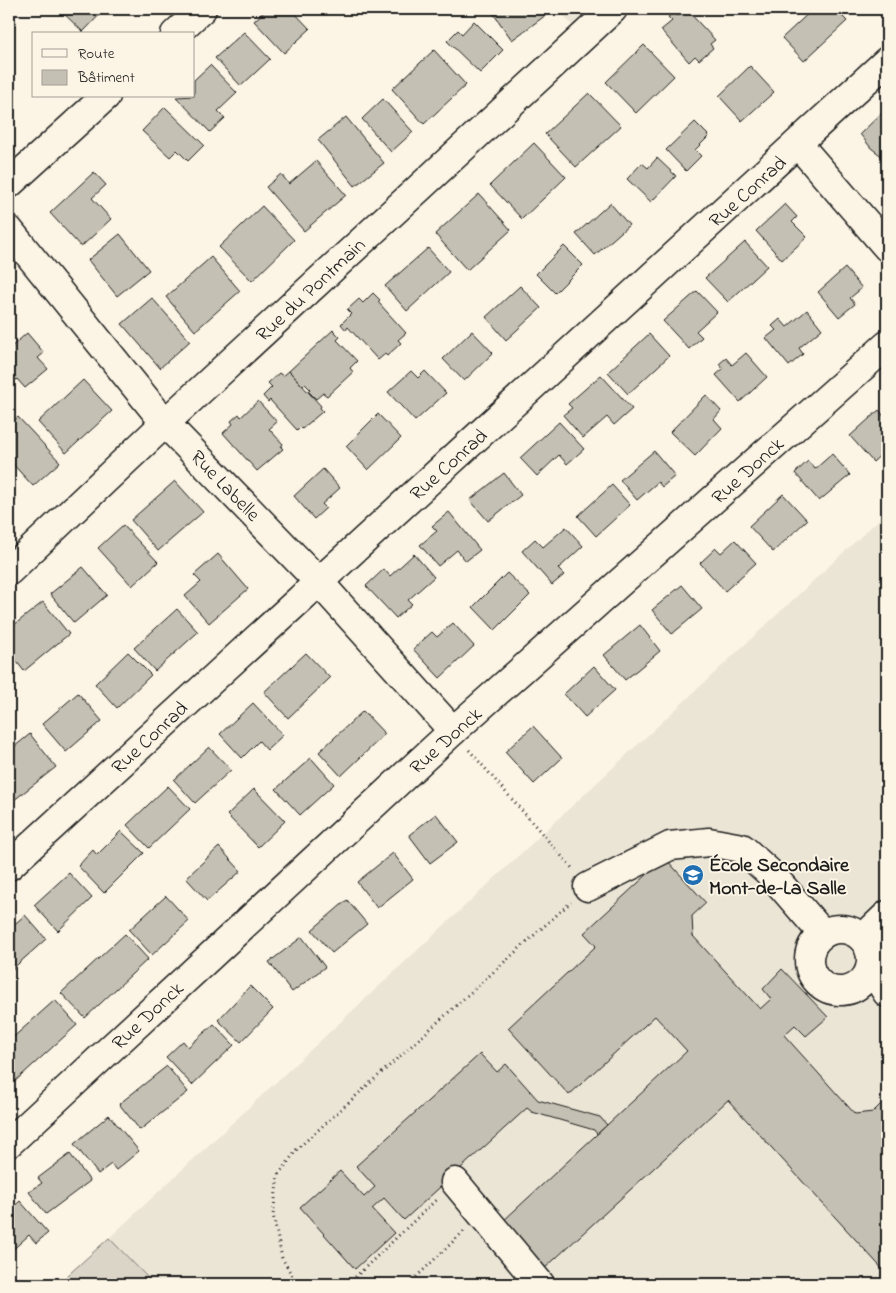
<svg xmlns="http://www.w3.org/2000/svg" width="896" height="1293" viewBox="0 0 896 1293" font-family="'Indie Flower',sans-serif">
<rect width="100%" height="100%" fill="#fcf5e5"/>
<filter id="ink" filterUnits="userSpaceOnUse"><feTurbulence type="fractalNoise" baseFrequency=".02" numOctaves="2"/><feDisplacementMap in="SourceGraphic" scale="10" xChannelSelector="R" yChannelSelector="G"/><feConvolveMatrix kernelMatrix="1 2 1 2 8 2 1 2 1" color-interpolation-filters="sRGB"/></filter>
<g filter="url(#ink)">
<g fill="#ebe5d6">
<polygon points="558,9 613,9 583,38"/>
<polygon points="887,512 887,1284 154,1284 109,1238"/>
</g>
<polygon fill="#dbd5c8" stroke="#7c7872" points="109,1238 154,1284 58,1284"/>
<g fill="#c4c0b3" stroke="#1c1c1c">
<polygon points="59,9 105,9 83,32"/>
<polygon points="267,9 291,9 310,29 284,53 254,21"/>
<polygon points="490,9 541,9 546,15 512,40"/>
<polygon points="686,9 715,40 710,44 713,48 699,60 695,56 689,62 661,30 672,21 668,17 674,12 678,16"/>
<polygon points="813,9 835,9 847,21 804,61 782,38"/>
<polygon points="474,21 503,50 480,73 447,41 458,30 462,34"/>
<polygon points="244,32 270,59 241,86 215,58"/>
<polygon points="644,45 674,76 636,113 606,82"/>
<polygon points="434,50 466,85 424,124 392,89"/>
<polygon points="210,65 237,93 218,111 225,118 210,132 176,97 194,96 194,80"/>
<polygon points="750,66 774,92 742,121 719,96"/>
<polygon points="589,93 621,126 576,167 545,134"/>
<polygon points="9,94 16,104 9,110"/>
<polygon points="383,99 413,132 391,152 362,119"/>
<polygon points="165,107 204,145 188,161 177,150 170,157 142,131"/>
<polygon points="887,108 887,160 871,148 860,134"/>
<polygon points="346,117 384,163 355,186 318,140"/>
<polygon points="695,122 709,136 695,150 701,156 686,171 666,150"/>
<polygon points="534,143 566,177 522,219 490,185"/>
<polygon points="657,158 676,176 651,202 627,179 642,163 648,168"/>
<polygon points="316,161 346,195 304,231 266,187 281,174 289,184"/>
<polygon points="94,172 106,185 92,198 111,219 81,247 50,213"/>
<polygon points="479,194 511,230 467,270 435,234"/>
<polygon points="610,203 629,225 595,255 576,234"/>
<polygon points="785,204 797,217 792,222 807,237 782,260 756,231"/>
<polygon points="262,206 294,240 252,281 219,247"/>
<polygon points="120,234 149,270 117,296 88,260"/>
<polygon points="745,242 767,266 728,302 705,278"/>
<polygon points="564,246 583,265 555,293 536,274"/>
<polygon points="428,248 449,272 407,311 385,286"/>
<polygon points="211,257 240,291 195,331 166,297"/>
<polygon points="845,268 862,288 850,298 855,304 839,317 818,292"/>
<polygon points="520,286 541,308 506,340 486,317"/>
<polygon points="697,291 717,312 696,331 702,337 689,349 663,321"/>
<polygon points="373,293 380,300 378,302 406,333 398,340 401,343 387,356 385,354 378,360 348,327 346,330 341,324 351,314 347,310 359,299 363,303"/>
<polygon points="152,298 190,341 160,368 122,324"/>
<polygon points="807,310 822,329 799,348 803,354 789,366 766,338 776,330 772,326 780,319 787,327"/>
<polygon points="333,330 340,337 337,340 357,361 350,368 353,372 327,396 323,393 316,399 308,391 310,389 305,384 303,386 289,371"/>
<polygon points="472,331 493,353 464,381 443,359"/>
<polygon points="27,333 44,353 38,358 48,369 25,388 17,379 9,386 9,349"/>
<polygon points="649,334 669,356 628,394 608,372"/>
<polygon points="746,353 767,377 740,402 716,375 723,369 719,364 726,358 732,365"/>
<polygon points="289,371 321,406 320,408 323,411 302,429 300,427 297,430 270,400 268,402 263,396 272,387 268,383 279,373 283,376"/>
<polygon points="411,371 418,378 425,371 446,393 415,421 388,392"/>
<polygon points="601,375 632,409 614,425 607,417 583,438 563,415 572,408 568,404"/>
<polygon points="83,380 112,411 66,453 38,422"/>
<polygon points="706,395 721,411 714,419 722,428 695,456 670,432"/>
<polygon points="258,401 277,422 269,429 283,444 281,447 283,449 257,471 223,433 233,424 231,421 239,414 241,417"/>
<polygon points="879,410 887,420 887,449 873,462 850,436"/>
<polygon points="378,414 401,438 368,470 346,446"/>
<polygon points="18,417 60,462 33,486 9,460 9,425"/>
<polygon points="559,422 584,449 567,464 559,455 537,476 520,458"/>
<polygon points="654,451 675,476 662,487 658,482 637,500 620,480"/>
<polygon points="832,454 850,475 819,501 795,473 808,461 815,469"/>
<polygon points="323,469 340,488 322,504 326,508 314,519 294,496"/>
<polygon points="504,473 521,495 488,521 470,500"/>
<polygon points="175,481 203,512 158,551 131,520"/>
<polygon points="612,485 630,505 596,536 578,516"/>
<polygon points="9,492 16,500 9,507"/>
<polygon points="783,494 807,520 773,552 749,526"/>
<polygon points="449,512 480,550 466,561 457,550 438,566 420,545 437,531 432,526"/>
<polygon points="123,525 158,562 132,586 98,548"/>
<polygon points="566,527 583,546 558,569 564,575 552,585 522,551 535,539 543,547"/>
<polygon points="735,540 756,563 725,591 700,563 716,548 721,553"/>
<polygon points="218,554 248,589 209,623 185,596 201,582 194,575"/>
<polygon points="414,554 434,577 408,600 412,604 396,618 366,586 384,569 390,576"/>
<polygon points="83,567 107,595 74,623 50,594"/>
<polygon points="507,573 530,595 495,630 473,607"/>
<polygon points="682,585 702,609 672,634 652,610"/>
<polygon points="43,602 69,634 24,671 9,652 9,629"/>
<polygon points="177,609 198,632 155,671 134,648"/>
<polygon points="453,623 474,646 440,678 413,649 432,632 437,637"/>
<polygon points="640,625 660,651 625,680 604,655"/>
<polygon points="128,652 151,675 117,708 95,684"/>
<polygon points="306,653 330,678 288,718 264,692"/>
<polygon points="594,666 615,690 585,717 564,694"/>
<polygon points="78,693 102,721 66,752 42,724"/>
<polygon points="253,703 283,735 267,750 259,741 242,758 220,734"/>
<polygon points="363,711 385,734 341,776 319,752"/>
<polygon points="533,726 562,758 534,784 505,752"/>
<polygon points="30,734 56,767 13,801 9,795 9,751"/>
<polygon points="209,747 231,770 195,803 174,780"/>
<polygon points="311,758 334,784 300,815 276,789"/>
<polygon points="168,786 190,809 149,848 127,825"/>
<polygon points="254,789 285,821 258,847 227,815"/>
<polygon points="436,814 458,842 430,863 409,835"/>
<polygon points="121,831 144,853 104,893 78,866 93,850 97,855"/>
<polygon points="219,847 241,871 207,901 186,878"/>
<polygon points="393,853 413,879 377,908 357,882"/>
<polygon points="665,858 706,903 692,916 693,936 760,1009 771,999 763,989 782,969 828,1017 806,1036 795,1025 784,1035 855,1114 873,1112 883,1102 887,1107 887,1274 728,1100 544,1269 502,1222 687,1051 655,1016 569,1095 508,1028 596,946 584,933"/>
<polygon points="69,873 92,898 58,931 34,905"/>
<polygon points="166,896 189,921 152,955 129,930"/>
<polygon points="347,900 367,924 332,953 312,930"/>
<polygon points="25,915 46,939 9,972 9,929"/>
<polygon points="125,934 148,959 85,1018 61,993"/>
<polygon points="302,937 325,967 292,992 269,962"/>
<polygon points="250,986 273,1009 241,1042 218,1020"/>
<polygon points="55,1000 77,1025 12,1084 9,1080 9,1041"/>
<polygon points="214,1024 234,1045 192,1085 166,1057 183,1041 188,1047"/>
<polygon points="480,1054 497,1072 506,1064 538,1100 600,1117 607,1125 597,1134 594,1130 532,1112 527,1108 404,1220 384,1198 372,1209 394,1233 355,1269 300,1207 340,1171 364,1197 375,1187 356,1166"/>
<polygon points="167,1066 188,1092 140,1130 119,1104"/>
<polygon points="109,1115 139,1151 116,1170 111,1164 98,1174 74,1144"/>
<polygon points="70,1154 90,1181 46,1214 29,1192 42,1183 38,1178"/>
<polygon points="20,1201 48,1233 36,1243 29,1235 9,1253 9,1211"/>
</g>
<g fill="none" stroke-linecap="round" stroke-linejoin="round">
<g stroke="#1c1c1c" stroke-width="31">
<g id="minor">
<polyline points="175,34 202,9"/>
<polyline points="798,144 887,247"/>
<polyline points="9,184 106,96"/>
<polyline points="9,230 165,423 319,582 453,731"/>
<polyline points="9,571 165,423 613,9"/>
<polyline points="9,866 887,61"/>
<polyline points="588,887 670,846 709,842 742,848 772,875 823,934"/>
<circle cx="840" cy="960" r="31"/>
<polyline points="863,938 887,915"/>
<polyline points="871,967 887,993"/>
<polyline points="9,1143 453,731 887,345"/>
<polyline points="455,1182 540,1284"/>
</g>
</g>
<g stroke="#1c1c1c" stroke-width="3" stroke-dasharray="1 4" stroke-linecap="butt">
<polyline points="469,750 572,868"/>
<polyline points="806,994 818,982"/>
<polyline points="297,1284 282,1258 273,1215 278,1176 297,1149 571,902"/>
<polyline points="348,1284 438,1198"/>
<polyline points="409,1284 464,1231"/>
</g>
<use href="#minor" stroke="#fcf5e5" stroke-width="28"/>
</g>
</g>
<defs>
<g id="school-disc" transform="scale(1.125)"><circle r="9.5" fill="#1f6fb2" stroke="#fcf5e5"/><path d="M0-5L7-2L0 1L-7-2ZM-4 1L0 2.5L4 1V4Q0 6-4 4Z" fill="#fff"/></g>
</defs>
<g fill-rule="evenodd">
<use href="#school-disc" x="693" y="875"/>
</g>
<g text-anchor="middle" stroke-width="4" stroke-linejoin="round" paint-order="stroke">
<g font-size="20" fill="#1c1c1c" stroke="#fcf5e5">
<text transform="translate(747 191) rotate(-42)" y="7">Rue Conrad</text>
<text transform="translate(310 289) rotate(-43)" y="7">Rue du Pontmain</text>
<text transform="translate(448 464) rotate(-42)" y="7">Rue Conrad</text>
<text transform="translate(747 470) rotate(-42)" y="7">Rue Donck</text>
<text transform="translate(226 485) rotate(46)" y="7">Rue Labelle</text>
<text transform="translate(149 737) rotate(-43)" y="7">Rue Conrad</text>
<text transform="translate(445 740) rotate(-42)" y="7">Rue Donck</text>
<text transform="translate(147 1015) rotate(-43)" y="7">Rue Donck</text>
</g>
<g font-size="20" font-weight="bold" fill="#1c1c1c" stroke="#fcf5e5" text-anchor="start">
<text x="709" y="871">École Secondaire<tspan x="709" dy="23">Mont-de-La Salle</tspan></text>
</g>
</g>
<rect width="896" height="1293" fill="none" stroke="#fcf5e5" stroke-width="30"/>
<rect x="15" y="15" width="866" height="1263" fill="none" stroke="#1c1c1c" stroke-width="2" filter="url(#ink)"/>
<rect x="32" y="32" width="162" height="65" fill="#fcf5e5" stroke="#a29e95"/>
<rect x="42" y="49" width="25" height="8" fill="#fcf5e5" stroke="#a29e95"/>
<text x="78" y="58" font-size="15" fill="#1c1c1c">Route</text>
<rect x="42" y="70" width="25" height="15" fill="#c4c0b3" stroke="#a29e95"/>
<text x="78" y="82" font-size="15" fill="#1c1c1c">Bâtiment</text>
</svg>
